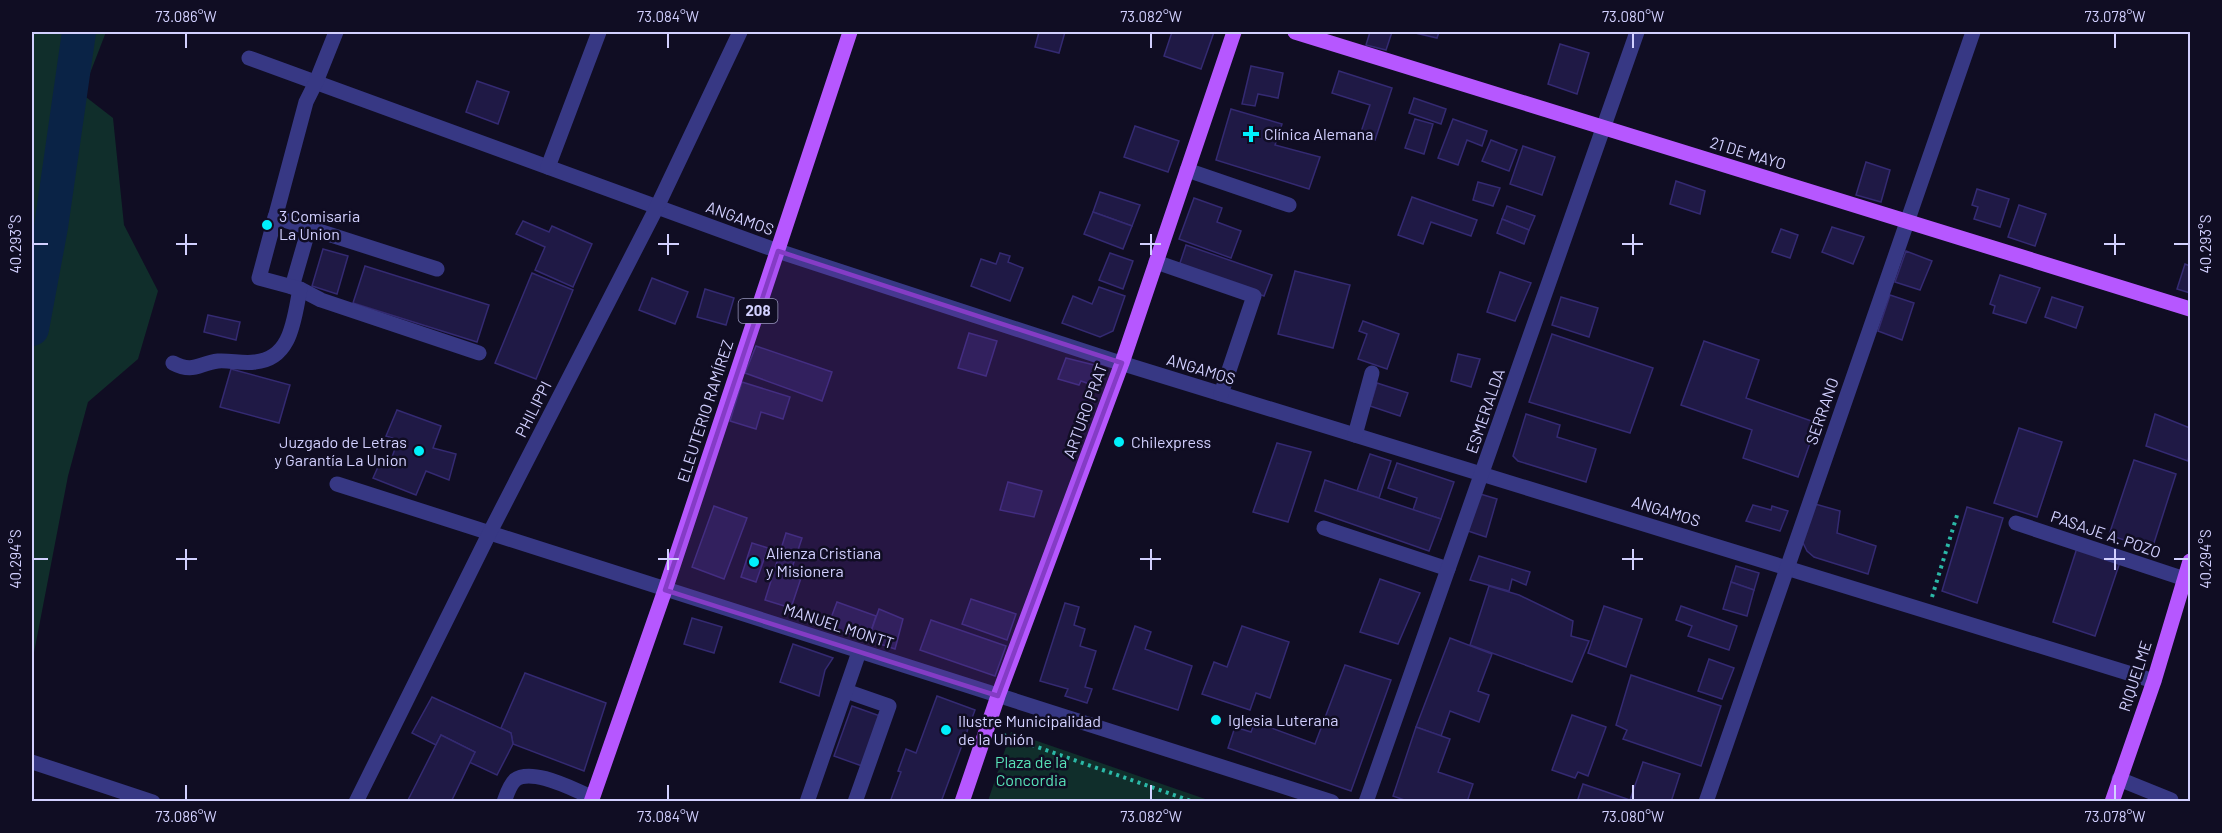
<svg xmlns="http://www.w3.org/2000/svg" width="2222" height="833" viewBox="0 0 2222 833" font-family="Barlow,sans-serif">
<rect width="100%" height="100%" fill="#100d23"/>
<g fill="#102e2b">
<polygon points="32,32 106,32 82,94 113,118 124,225 158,291 138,359 88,402 68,476 32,663"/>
<polygon points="1011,732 1211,801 988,801"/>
</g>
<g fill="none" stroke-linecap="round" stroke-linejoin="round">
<polyline stroke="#0a2346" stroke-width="34" points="32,329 51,227 79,32"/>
</g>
<g fill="#1f1945" stroke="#342a72" stroke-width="1.5">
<polygon points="1039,32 1065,32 1059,53 1035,47"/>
<polygon points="1172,32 1214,32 1201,69 1164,56"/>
<polygon points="1370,32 1392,32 1386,50 1366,45"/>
<polygon points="1411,32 1439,32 1437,38"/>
<polygon points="1560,44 1589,53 1577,94 1548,84"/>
<polygon points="1251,66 1283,73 1278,98 1258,94 1255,106 1242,104"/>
<polygon points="1339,71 1392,88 1375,140 1360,135 1370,105 1332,93"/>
<polygon points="477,81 509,92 498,124 466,112"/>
<polygon points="1414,98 1446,109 1441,124 1409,113"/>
<polygon points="1231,109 1282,124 1275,145 1320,157 1309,189 1216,160"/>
<polygon points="1415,119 1433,124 1424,154 1405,148"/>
<polygon points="1453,119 1487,131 1482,146 1467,140 1458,165 1438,158"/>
<polygon points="1135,126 1179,141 1168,172 1124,157"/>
<polygon points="1491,140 1517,150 1509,171 1482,161"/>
<polygon points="1523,146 1555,157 1542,195 1510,184"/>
<polygon points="1866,162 1890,170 1881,202 1856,195"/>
<polygon points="1676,181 1705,191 1700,214 1670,204"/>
<polygon points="1478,182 1500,188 1493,206 1473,200"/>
<polygon points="1977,189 2009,199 2000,227 1974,219 1978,207 1972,205"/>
<polygon points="1100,192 1140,205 1132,226 1093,212"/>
<polygon points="1412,197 1477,220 1471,236 1431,222 1423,244 1398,235"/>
<polygon points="1194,198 1222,208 1217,222 1241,231 1231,258 1179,239"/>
<polygon points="2019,205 2046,214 2035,246 2008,237"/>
<polygon points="1507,206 1535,216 1529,230 1502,219"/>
<polygon points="1093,212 1132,226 1123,249 1084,234"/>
<polygon points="1502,219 1529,230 1524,244 1497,233"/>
<polygon points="523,221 549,232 552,226 592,244 573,287 535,270 545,247 516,234"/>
<polygon points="1832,227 1864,237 1853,264 1822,252"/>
<polygon points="1781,229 1798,235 1790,258 1772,252"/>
<polygon points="1186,245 1272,275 1264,296 1179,266"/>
<polygon points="323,249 348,256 337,294 312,286"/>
<polygon points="1906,251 1932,261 1920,290 1895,282"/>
<polygon points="1000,253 1010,256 1008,262 1023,268 1010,301 971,286 981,259 996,264"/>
<polygon points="1110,253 1133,261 1123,289 1099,280"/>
<polygon points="2185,264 2190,266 2190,293 2177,289"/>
<polygon points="365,266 489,305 477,342 353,303"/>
<polygon points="1295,271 1350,285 1333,348 1278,334"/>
<polygon points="1500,272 1531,283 1515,321 1487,312"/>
<polygon points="532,273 573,290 536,379 495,363"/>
<polygon points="2000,275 2040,288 2026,323 1993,313 1995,306 1990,304"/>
<polygon points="652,278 688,292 675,324 639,310"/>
<polygon points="1099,287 1125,296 1113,331 1100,337 1062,323 1073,296 1092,304"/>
<polygon points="705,289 734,298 726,325 697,317"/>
<polygon points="1890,295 1914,303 1902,340 1878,331"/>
<polygon points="1561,297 1598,308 1589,337 1552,325"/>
<polygon points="2052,297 2083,307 2076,328 2045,317"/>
<polygon points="208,315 240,322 236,340 204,332"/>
<polygon points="1363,321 1399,334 1387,369 1358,359 1367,334 1359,331"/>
<polygon points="969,333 997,341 986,376 958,368"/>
<polygon points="1552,334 1653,368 1630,433 1529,402"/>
<polygon points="1704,341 1759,360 1746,398 1817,423 1798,477 1743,458 1752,430 1681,405"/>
<polygon points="756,346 832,372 822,401 745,373"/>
<polygon points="1458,354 1480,359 1471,387 1451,381"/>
<polygon points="1066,358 1094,365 1098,374 1095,386 1081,381 1079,385 1058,379"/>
<polygon points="231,369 290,385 279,423 220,407"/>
<polygon points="742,382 790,397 783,419 761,412 756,429 730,421"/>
<polygon points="1377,383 1408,393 1400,416 1370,406"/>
<polygon points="397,410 441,426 433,448 456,454 449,480 426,471 416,495 373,478 382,458 391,460 398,440 386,436"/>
<polygon points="1526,414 1560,425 1557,437 1596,449 1586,482 1518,461 1513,456"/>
<polygon points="2155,414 2190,428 2190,450 2188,461 2146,446"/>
<polygon points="2019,428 2062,442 2037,517 1994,503"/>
<polygon points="1277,443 1311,452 1288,522 1253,512"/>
<polygon points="1370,454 1391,461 1379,498 1357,491"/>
<polygon points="2134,460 2176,474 2152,549 2109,535"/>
<polygon points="1397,463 1454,482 1441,519 1413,510 1417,498 1388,488"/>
<polygon points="1325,480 1441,519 1429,551 1315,511"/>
<polygon points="1008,482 1042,491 1034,517 1000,510"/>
<polygon points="1477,493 1497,499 1486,537 1465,530"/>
<polygon points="1815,504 1840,511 1837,533 1876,546 1868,574 1814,557 1807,551 1802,541"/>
<polygon points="1753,505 1771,510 1772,506 1788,511 1780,531 1746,521"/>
<polygon points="714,506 747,518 724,579 692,567"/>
<polygon points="1967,507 2003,518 1977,603 1942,591"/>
<polygon points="786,533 802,538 790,574 801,578 791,608 765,600"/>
<polygon points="752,543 768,548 756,582 741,577"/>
<polygon points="2077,548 2120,562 2095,636 2053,622"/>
<polygon points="1479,556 1530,572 1526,585 1512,579 1509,591 1470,580"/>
<polygon points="1736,566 1759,573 1754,590 1731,582"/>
<polygon points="1380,579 1420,593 1398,644 1360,632"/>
<polygon points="1731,582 1754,590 1747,616 1723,609"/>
<polygon points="1489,586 1519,595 1573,621 1571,636 1589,641 1572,682 1470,645"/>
<polygon points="971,599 1016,614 1007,640 962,624"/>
<polygon points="837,602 876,616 868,640 828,626"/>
<polygon points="1065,603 1079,607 1074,625 1085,629 1080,646 1096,651 1085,687 1092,689 1087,703 1065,696 1068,689 1040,681"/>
<polygon points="1604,606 1642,619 1626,667 1588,653"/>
<polygon points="1681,606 1737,626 1729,650 1688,636 1692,626 1676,620"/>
<polygon points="879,609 903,619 895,649 868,640"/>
<polygon points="692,618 722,627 714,653 684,644"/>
<polygon points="931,620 1006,646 995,676 920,650"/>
<polygon points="1135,626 1151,632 1145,649 1192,666 1178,710 1113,689"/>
<polygon points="1242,626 1289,642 1270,698 1256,693 1250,710 1202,694 1214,662 1227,667"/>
<polygon points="1450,638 1492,654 1478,691 1489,695 1479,722 1450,711 1441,736 1416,727"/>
<polygon points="793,644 833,658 825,670 819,696 780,682"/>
<polygon points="1709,659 1734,668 1722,699 1698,691"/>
<polygon points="1345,665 1391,680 1351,791 1228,748 1235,727 1251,732 1255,722 1315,744"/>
<polygon points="525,673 606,703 584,771 513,744 511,733 501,728"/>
<polygon points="1631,675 1721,706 1701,766 1623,739 1627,730 1616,725"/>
<polygon points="937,696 975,710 941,802 890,802 901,772 898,771 906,749 916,753"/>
<polygon points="432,697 511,733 513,744 497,775 469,762 475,752 441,735 436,745 412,733"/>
<polygon points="852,706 880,716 862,766 834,756"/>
<polygon points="1572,715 1606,727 1588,776 1578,772 1575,778 1552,770"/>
<polygon points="1416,727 1450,739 1438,772 1473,784 1467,802 1410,802 1393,796"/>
<polygon points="441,735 475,752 451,802 407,802"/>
<polygon points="1643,762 1680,774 1671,802 1577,802 1583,784 1630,800"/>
</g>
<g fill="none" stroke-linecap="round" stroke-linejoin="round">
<g stroke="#2bb8a7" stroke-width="4" stroke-dasharray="3 4.5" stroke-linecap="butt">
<polyline points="1932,597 1958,512"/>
<polyline points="1003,735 1194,802"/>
</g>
<g stroke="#373884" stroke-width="15">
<polyline points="249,58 778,251 1111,360 2154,681"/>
<polyline points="548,167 599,32"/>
<polyline points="1187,170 1289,205"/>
<polyline points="275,217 437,269"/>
<polyline points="1156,262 1254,296 1221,394"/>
<polyline points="292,287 309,228"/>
<polyline points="300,289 321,300 479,353"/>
<path d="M173,363c21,11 26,0 45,-2 12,-1 25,3 37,1 37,-3 39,-44 45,-73l-41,-11 47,-176 10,-20 20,-50"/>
<polyline points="1355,435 1372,373"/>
<polyline points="337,484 1332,802"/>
<polyline points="2016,523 2185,579"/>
<polyline points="1324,528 1448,569"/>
<polyline points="846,691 889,706 855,802"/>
<polyline points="32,762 153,802"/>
<polyline points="2119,779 2171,800 2170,802"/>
<polyline points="356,802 489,534 657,207 740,32"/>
<path d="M504,802c3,-8 5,-16 11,-22 17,-13 59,10 77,17"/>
<polyline points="807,802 859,652"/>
<polyline points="1366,802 1637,32"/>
<polyline points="1706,802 1973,32"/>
</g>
<g stroke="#b657ff" stroke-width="15">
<polyline points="1295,32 2190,309"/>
<polyline points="591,802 665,590 850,32"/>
<polyline points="962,802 998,696 1122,363 1234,32"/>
<polyline points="2112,802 2154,681 2190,561"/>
</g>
</g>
<path fill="#843cc5" fill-opacity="0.2" stroke="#843cc5" stroke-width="4.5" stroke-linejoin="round" d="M778,251l344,112 -124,333 -333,-106z"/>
<path fill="none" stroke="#d2d0ff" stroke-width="2" d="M186,33v15M668,33v15M1151,33v15M1633,33v15M2115,33v15M186,234v21M668,234v21M1151,234v21M1633,234v21M2115,234v21M33,244h15M176,244h21M658,244h21M1140,244h21M1622,244h21M2104,244h21M2174,244h15M186,549v21M668,549v21M1151,549v21M1633,549v21M2115,549v21M33,559h15M176,559h21M658,559h21M1140,559h21M1622,559h21M2104,559h21M2174,559h15M186,785v15M668,785v15M1151,785v15M1633,785v15M2115,785v15"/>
<g fill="#00f0fb" stroke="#100d23" stroke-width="2">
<path d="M1248 125h6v6h6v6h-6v6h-6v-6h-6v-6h6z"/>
<circle cx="267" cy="225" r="6"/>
<circle cx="1119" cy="442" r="6"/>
<circle cx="419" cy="451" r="6"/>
<circle cx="754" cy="562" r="6"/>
<circle cx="1216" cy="720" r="6"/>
<circle cx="946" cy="730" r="6"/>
</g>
<g text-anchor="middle" stroke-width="5" stroke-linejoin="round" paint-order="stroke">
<rect fill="#100d23" stroke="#9896bd" stroke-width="1.5" x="738.5" y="299" width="39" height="24" rx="4.5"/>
<g font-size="15" font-weight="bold" fill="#d2d0ff">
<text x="758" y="316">208</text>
</g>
<g font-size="16" fill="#d2d0ff" stroke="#100d23" text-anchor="start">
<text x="1264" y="140">Clínica Alemana</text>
<text x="279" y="222">3 Comisaria<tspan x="279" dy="18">La Union</tspan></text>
<text x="407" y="448" text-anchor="end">Juzgado de Letras<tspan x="407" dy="18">y Garantía La Union</tspan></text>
<text x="1131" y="448">Chilexpress</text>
<text x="766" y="559">Alienza Cristiana<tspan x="766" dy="18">y Misionera</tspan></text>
<text x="1228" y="726">Iglesia Luterana</text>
<text x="958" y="727">Ilustre Municipalidad<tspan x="958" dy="18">de la Unión</tspan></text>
</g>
<g font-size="16" fill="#d2d0ff" stroke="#100d23">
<text transform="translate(1748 153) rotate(17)" y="6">21 DE MAYO</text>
<text transform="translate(740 218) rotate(20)" y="6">ANGAMOS</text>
<text transform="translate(1201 369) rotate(17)" y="6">ANGAMOS</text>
<text transform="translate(533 409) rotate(-63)" y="6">PHILIPPI</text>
<text transform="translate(705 411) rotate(-72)" y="6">ELEUTERIO RAMÍREZ</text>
<text transform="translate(1085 411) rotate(-70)" y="6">ARTURO PRAT</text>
<text transform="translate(1485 411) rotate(-71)" y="6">ESMERALDA</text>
<text transform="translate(1822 411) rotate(-71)" y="6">SERRANO</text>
<text transform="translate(1666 511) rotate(17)" y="6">ANGAMOS</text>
<text transform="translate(2106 534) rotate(19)" y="6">PASAJE A. POZO</text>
<text transform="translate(839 626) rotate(18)" y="6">MANUEL MONTT</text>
<text transform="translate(2135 676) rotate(-72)" y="6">RIQUELME</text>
</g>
<g font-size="16" fill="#58e3b8" stroke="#100d23">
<text x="1031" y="768">Plaza de la<tspan x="1031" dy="18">Concordia</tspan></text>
</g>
</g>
<rect width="2222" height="833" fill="none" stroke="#100d23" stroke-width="66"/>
<rect x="33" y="33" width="2156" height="767" fill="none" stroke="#d2d0ff" stroke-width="2"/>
<g font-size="15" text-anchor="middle" fill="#d2d0ff">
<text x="186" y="22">73.086°W</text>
<text x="668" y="22">73.084°W</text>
<text x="1151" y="22">73.082°W</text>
<text x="1633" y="22">73.080°W</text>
<text x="2115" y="22">73.078°W</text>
<text transform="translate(16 244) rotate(-90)" y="5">40.293°S</text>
<text transform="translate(2206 244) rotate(-90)" y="5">40.293°S</text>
<text transform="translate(16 559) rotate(-90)" y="5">40.294°S</text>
<text transform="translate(2206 559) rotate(-90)" y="5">40.294°S</text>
<text x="186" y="822">73.086°W</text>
<text x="668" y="822">73.084°W</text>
<text x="1151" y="822">73.082°W</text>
<text x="1633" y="822">73.080°W</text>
<text x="2115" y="822">73.078°W</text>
</g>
</svg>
